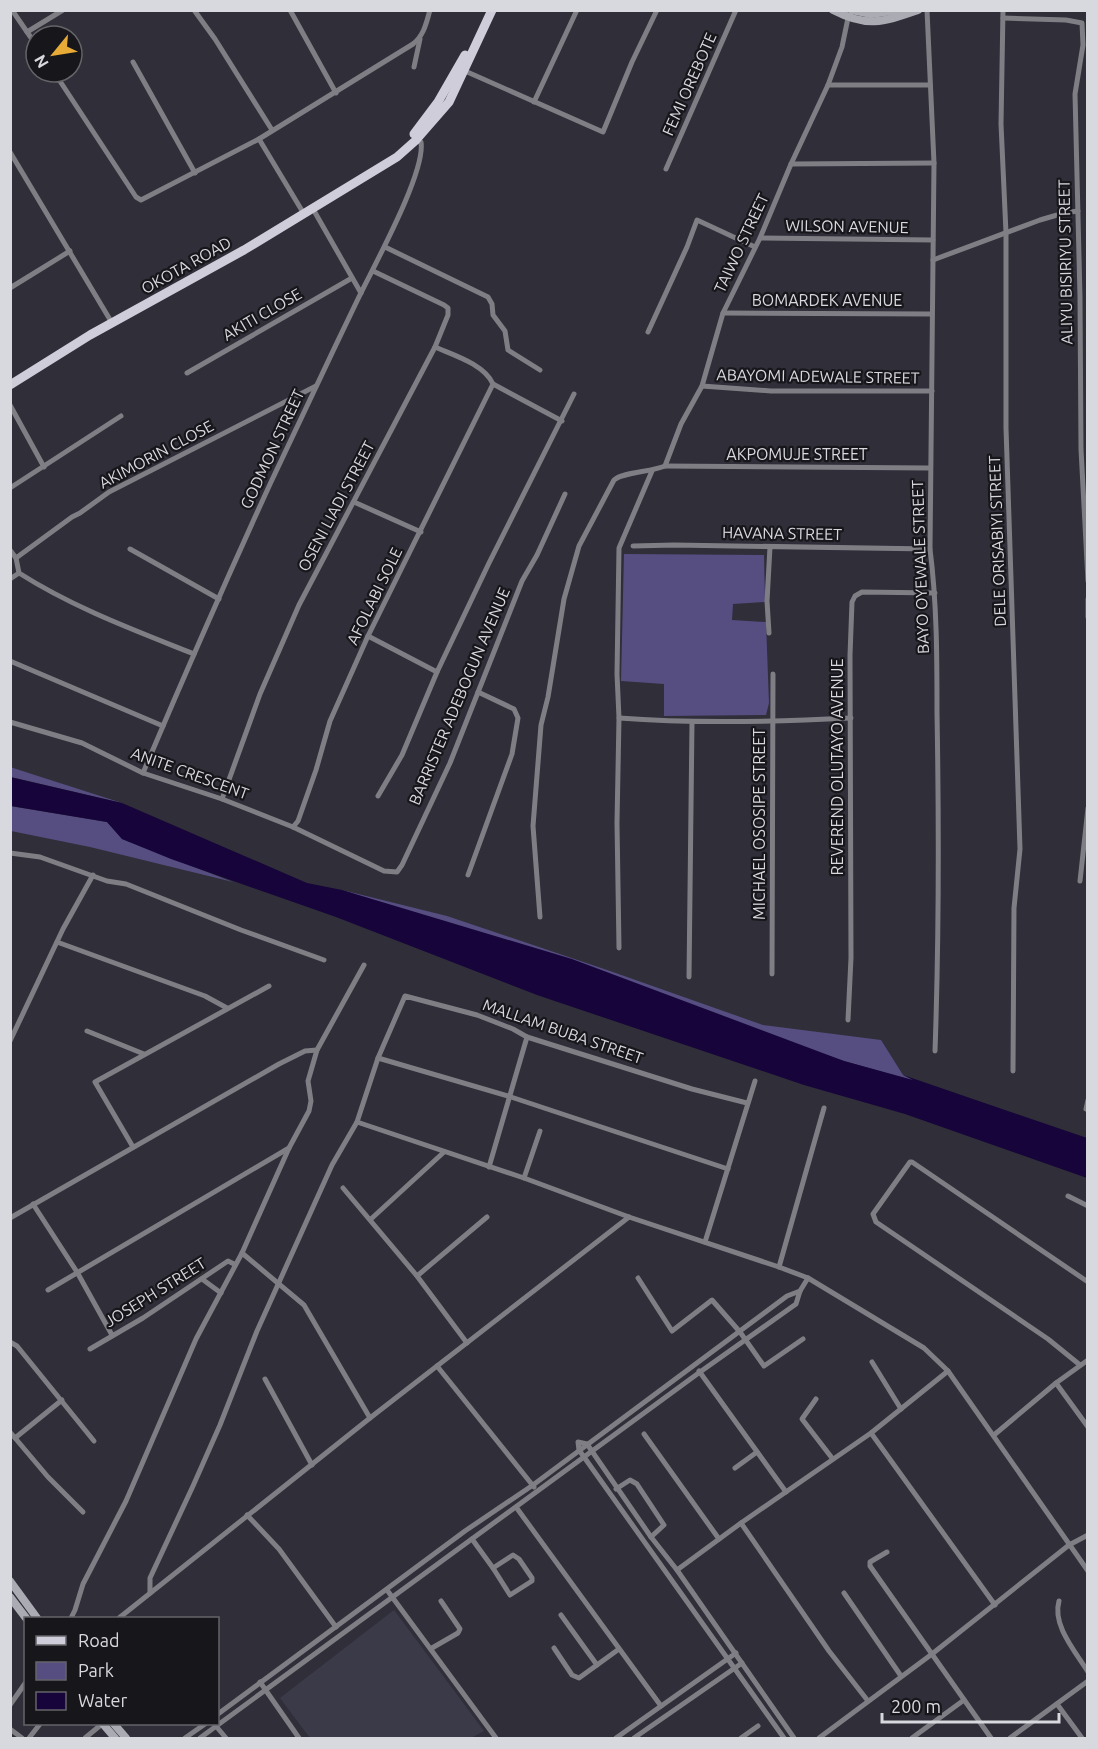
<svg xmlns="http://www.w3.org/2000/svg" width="1098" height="1749" viewBox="0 0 1098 1749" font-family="Ubuntu,sans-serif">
<rect width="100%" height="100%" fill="#2f2e39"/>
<polygon fill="#3b3a49" points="394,1610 484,1731 471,1738 310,1738 280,1698"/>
<g fill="#564e81">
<polygon points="624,554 764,555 765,602 733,604 732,620 766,622 769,703 766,715 664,716 664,684 621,681"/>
<polygon points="10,767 122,803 11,777"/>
<polygon points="10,806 107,822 122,839 233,882 90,847 11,831"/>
<polygon points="342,890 447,916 610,971 763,1025 881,1040 903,1075 918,1082 844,1061"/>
</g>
<polygon fill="#16043a" points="10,777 122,803 307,883 342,890 572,959 844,1061 913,1080 903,1075 1087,1138 1087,1178 905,1114 804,1085 537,995 336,917 171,859 122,839 107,822 11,806"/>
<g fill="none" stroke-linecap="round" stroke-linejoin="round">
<g stroke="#7e7e84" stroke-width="5">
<polyline points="12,10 36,45"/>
<polyline points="194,10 215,39 272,130"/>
<polyline points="290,10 336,93"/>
<path d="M927,10l7,153 -4,386c7,55 7,109 7,164 2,113 2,225 -2,338"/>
<polyline points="1003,10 1001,124 1006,233 1006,428 1020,849 1014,908 1013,1071"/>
<polyline points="1003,18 1066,20 1082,23 1083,45 1075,94 1080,297 1081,449 1088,581"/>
<polyline points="27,32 63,10"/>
<polyline points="133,62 195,173"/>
<polyline points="414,67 420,39"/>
<polyline points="465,71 603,132 632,62 657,10"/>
<path d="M54,72l82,125 5,3 118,-61 154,-95c11,-9 13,-20 17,-34"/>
<polyline points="828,85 930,85"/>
<polyline points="534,102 577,10"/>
<polyline points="259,139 304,214"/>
<polyline points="10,152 112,323"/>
<polyline points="791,164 934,163"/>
<polyline points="666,169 736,10"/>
<polyline points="313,209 361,293"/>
<polyline points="760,238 933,240"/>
<polyline points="385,247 488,297 492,304 493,315 505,331 508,350 540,370"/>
<polyline points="933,260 1040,220 1064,213 1078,211"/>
<polyline points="10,288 70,251"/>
<polyline points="723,313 931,314"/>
<polyline points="648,332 687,247 697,220 755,247"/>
<path d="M435,347c18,8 49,17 58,37l69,37"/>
<polyline points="187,373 352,278"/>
<polyline points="702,386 771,391 932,391"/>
<polyline points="10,405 44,467"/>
<polyline points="665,466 929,468"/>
<polyline points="10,488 121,416"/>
<polyline points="354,502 421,532"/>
<polyline points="633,546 674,545 930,549"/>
<polyline points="130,549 219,599"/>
<path d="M10,550l6,8 3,15c55,35 115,57 175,81"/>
<polyline points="16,558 72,517 80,513 109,492 316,386"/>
<polyline points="10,579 19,573"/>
<polyline points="1088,599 1088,617"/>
<polyline points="769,633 767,601 770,547"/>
<polyline points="368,636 437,672 402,755 378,796"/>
<polyline points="10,661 163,726"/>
<polyline points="437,672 489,563 574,394"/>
<path d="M619,718c78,6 155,4 232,0"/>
<polyline points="10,722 82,743 143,773 222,799 293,827 384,871 397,872 402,865 450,763 522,581 537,555 565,494"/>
<path d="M143,773c41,-97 84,-195 128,-291 29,-61 57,-121 86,-181 15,-32 69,-128 64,-159l-6,-1"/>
<polyline points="222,799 260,694 299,605 435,347 448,315 448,308 444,305 373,271"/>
<polyline points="293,827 298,821 316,770 330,721 368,636 493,384"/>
<polyline points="10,853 40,857 107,881 126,884 241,930 324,960"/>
<polyline points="468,875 512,754 518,718 514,709 478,692"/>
<polyline points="1080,881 1088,808"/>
<path d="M540,917l-7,-91 8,-101 7,-28 16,-98 15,-53 35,-66c9,-8 37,-8 51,-14l16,-42 21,-38 21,-73 37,-75 31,-74 37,-79 14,-38 6,-29"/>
<polyline points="57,942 205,996 227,1008"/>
<polyline points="619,948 617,823 619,718 617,674 619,548 652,471"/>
<polyline points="772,974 773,674"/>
<polyline points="689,977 692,722"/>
<polyline points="848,1020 851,958 850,655 852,602 855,596 862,592 935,593"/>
<polyline points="87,1031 144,1054"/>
<polyline points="10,1041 63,929 93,875"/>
<polyline points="378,1058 511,1097 728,1169"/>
<polyline points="1086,1109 1088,1100"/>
<polyline points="357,1122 524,1178 629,1217 779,1267 808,1278 924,1348 948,1371 1088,1571"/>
<polyline points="133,1147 95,1082 269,986"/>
<polyline points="489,1167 527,1037"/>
<polyline points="524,1178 540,1131"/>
<polyline points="343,1188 417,1276 467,1343"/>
<polyline points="1068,1196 1088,1206"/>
<polyline points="33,1204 77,1272 112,1335"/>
<polyline points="10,1218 279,1064 305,1051 317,1050"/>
<polyline points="371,1219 444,1152"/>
<polyline points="705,1242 755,1081"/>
<polyline points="242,1253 304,1305 370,1418"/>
<polyline points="779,1267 824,1108"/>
<polyline points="417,1276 487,1217"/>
<polyline points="638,1278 672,1331 712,1300 740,1332 764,1366 803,1339"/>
<polyline points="202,1279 221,1293"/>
<polyline points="48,1290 289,1148"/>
<polyline points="10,1342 17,1346 94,1441"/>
<polyline points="90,1349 143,1318 228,1261 234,1264"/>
<polyline points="872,1362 901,1409"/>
<polyline points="1080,1365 1048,1339 876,1222 873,1214 910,1162 912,1162 1088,1282"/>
<polyline points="437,1366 534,1487"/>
<polyline points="699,1371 786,1492"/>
<polyline points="265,1379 312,1465"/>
<polyline points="1056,1383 1088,1427"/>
<polyline points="816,1399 802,1419 832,1458"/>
<polyline points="10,1432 48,1477 83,1512"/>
<polyline points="871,1433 995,1605"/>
<polyline points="644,1434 719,1539"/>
<polyline points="994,1435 1056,1383 1088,1360"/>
<polyline points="15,1438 62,1400"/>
<polyline points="735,1468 757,1452"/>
<polyline points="616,1489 630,1480 637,1484 664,1525 651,1537"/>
<polyline points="516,1507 661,1706"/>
<polyline points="247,1515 279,1549 336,1627"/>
<polyline points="741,1523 829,1651 868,1701"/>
<polyline points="472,1539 493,1568"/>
<polyline points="887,1552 870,1562 870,1566 991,1738"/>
<polygon points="513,1555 519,1559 532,1578 532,1581 510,1595 493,1568"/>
<polyline points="677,1570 741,1523 871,1433 948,1371"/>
<polyline points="387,1590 496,1738"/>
<polyline points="150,1593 150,1578 193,1486 220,1425 257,1331 332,1165 357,1122 378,1058 405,996 477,1015 513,1029 527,1037 692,1089 747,1103"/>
<polyline points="844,1593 901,1676"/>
<path d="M1059,1601c-7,24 16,50 29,71"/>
<polyline points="561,1615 597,1665"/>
<polyline points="71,1618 75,1610 83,1584 126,1501 196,1339 242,1253 289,1148 309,1111 311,1101 308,1081 317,1050 364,965"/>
<polyline points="119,1618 370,1418 629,1217"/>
<polyline points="432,1648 458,1633 460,1629 441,1601"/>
<polyline points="554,1648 572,1675 579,1678 619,1649"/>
<polyline points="260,1682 299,1738"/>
<polyline points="1057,1704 1082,1738"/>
<polyline points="10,1705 26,1682"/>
<polyline points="218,1714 465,1531 533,1485 787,1296 800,1291"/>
<polyline points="215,1725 226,1738"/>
<polyline points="10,1729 22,1738"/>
<polyline points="29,1738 40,1724"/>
<polyline points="85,1738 102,1724"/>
<polyline points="185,1738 205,1724"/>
<polyline points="200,1738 700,1372 796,1304 800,1291 808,1278"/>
<polyline points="616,1738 736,1653"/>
<polyline points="634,1738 742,1663"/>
<polyline points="741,1738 758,1726"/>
<polyline points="784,1738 579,1450 578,1442 587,1444 651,1537 677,1570 794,1738"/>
<polyline points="819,1738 932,1654 1069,1545 1088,1535"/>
<polyline points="912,1738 964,1700"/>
<polyline points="1010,1738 1088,1681"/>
</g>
<g stroke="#ababb4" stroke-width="8">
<path d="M833,10c35,18 50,12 85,0"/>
<polyline points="852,10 871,14 899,10"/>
<polyline points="10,1581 37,1618"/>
<polyline points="10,1597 26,1618"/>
<polyline points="103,1724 115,1738"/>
<polyline points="114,1724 126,1738"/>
</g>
<g stroke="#cecdd9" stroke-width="9">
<polyline points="414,134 438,102 465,55"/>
<polyline points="10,385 90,335 244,250 397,157 415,141 449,102 492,10"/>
</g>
</g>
<g text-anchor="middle" stroke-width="4.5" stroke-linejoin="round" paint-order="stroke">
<g font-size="16" fill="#d8d8df" stroke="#17171b">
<text transform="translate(689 84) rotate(-66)" y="6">FEMI OREBOTE</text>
<text transform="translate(847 226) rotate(1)" y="6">WILSON AVENUE</text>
<text transform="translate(741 243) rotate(-65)" y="6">TAIWO STREET</text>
<text transform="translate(1065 262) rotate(-91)" y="6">ALIYU BISIRIYU STREET</text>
<text transform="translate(186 265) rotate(-29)" y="6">OKOTA ROAD</text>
<text x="827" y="306">BOMARDEK AVENUE</text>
<text transform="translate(262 314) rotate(-30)" y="6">AKITI CLOSE</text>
<text transform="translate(818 376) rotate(1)" y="6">ABAYOMI ADEWALE STREET</text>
<text transform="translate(272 449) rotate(-65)" y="6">GODMON STREET</text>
<text transform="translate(156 454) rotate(-28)" y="6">AKIMORIN CLOSE</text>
<text x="797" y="460">AKPOMUJE STREET</text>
<text transform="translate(336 506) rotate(-62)" y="6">OSENI LIADI STREET</text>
<text transform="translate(782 533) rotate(1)" y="6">HAVANA STREET</text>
<text transform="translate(997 541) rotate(-92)" y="6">DELE ORISABIYI STREET</text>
<text transform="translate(920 567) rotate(-92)" y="6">BAYO OYEWALE STREET</text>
<text transform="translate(374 596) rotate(-64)" y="6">AFOLABI SOLE</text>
<text transform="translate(459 696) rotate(-67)" y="6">BARRISTER ADEBOGUN AVENUE</text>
<text transform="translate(837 767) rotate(-90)" y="6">REVEREND OLUTAYO AVENUE</text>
<text transform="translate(190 773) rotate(20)" y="6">ANITE CRESCENT</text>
<text transform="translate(759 824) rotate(-90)" y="6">MICHAEL OSOSIPE STREET</text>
<text transform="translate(563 1031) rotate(19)" y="6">MALLAM BUBA STREET</text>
<text transform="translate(155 1292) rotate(-32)" y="6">JOSEPH STREET</text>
</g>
</g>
<rect width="1098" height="1749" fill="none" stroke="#d8d8df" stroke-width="24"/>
<rect x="24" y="1617" width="195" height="108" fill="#17171b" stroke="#646469" stroke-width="1.5"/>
<rect x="36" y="1636" width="30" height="9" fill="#cecdd9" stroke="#646469" stroke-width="1.5"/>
<text x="78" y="1647" font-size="18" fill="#d8d8df">Road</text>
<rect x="36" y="1662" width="30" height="18" fill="#564e81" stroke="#646469" stroke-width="1.5"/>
<text x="78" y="1677" font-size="18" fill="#d8d8df">Park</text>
<rect x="36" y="1692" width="30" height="18" fill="#16043a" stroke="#646469" stroke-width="1.5"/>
<text x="78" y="1707" font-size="18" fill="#d8d8df">Water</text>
<g transform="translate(54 54) rotate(240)"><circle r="28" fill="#17171b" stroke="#646469" stroke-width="1.5"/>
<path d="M0-4.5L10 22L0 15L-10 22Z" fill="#e8ab37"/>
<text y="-9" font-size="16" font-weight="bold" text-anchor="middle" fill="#d8d8df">N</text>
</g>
<path d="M882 1713v9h177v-9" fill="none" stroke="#d8d8df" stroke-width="3"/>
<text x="891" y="1713" font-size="18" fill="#d8d8df" stroke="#17171b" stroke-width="4.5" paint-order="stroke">200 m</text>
</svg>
